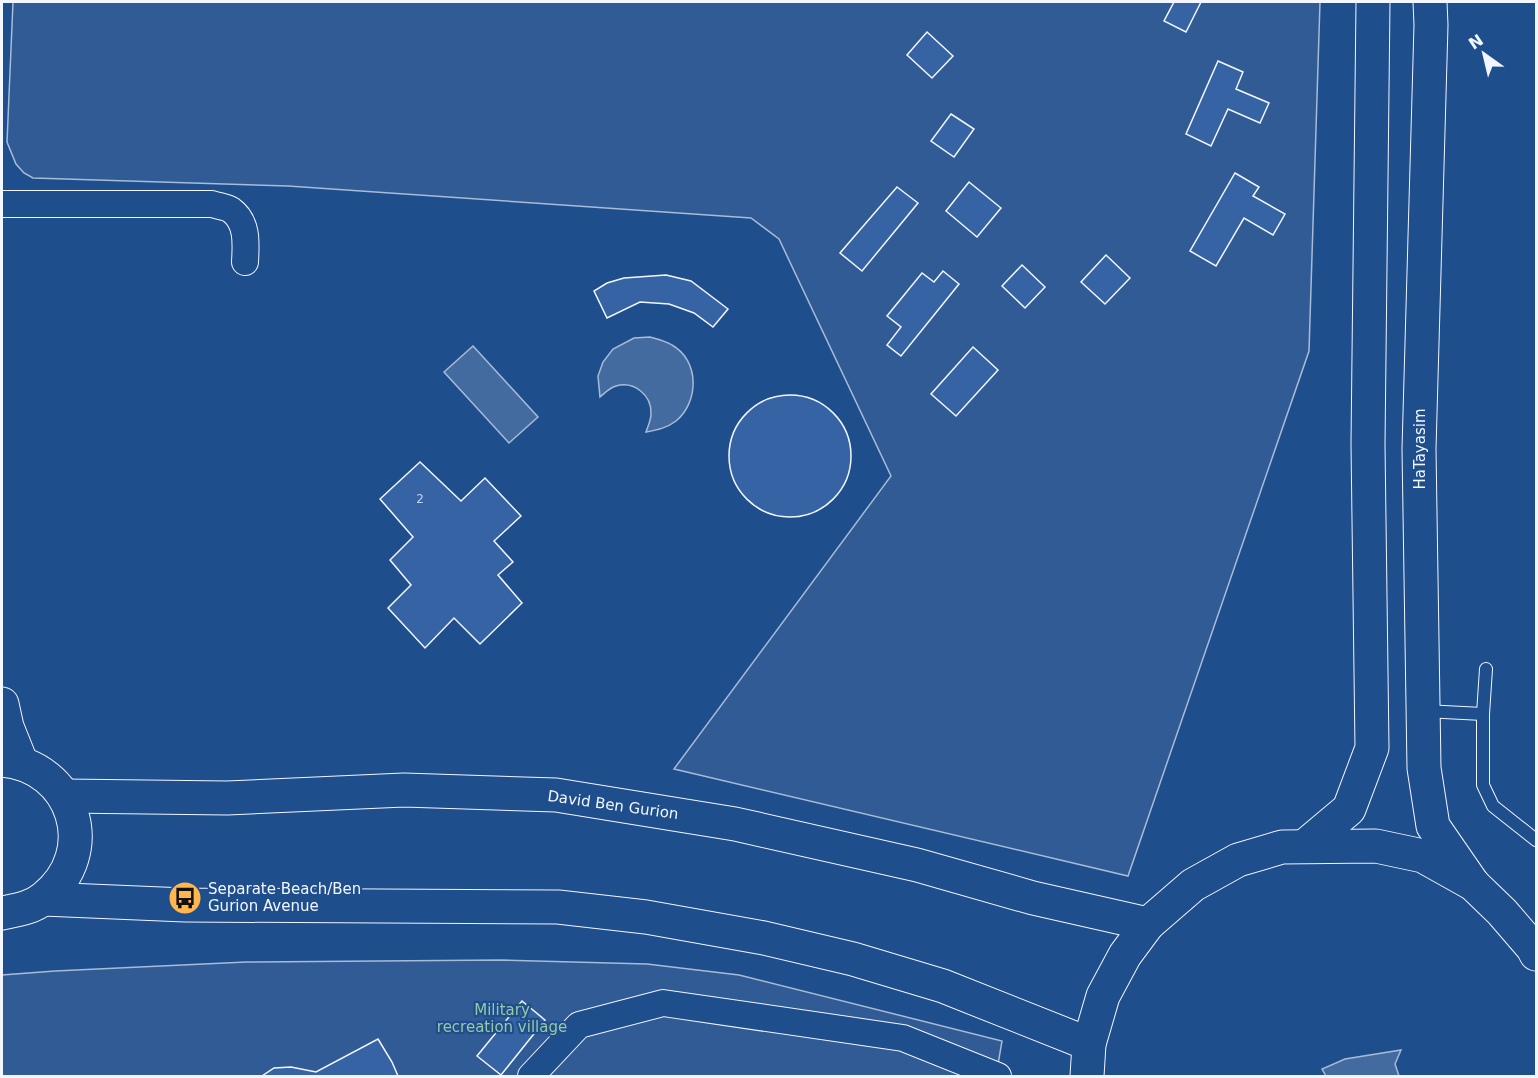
<svg xmlns="http://www.w3.org/2000/svg" width="1538" height="1078" viewBox="0 0 1538 1078" font-family="'DejaVu Sans',sans-serif">
<rect width="100%" height="100%" fill="#1f4e8c"/>
<g fill="#305b95" stroke="#a8bbd7" stroke-width="1.5">
<polygon points="13,2 1320,2 1309,351 1128,876 674,769 891,476 779,239 751,218 288,186 33,178 24,173 16,164 7,142"/>
<polygon points="502,960 647,964 739,975 1002,1041 996,1076 2,1076 2,975 55,971 246,962"/>
</g>
<g fill="#446ba0" stroke="#a8bbd7" stroke-width="1.5">
<path d="M650,337c7,2 16,4 22,8 28,16 27,57 4,76 -9,7 -19,9 -30,11 2,-6 5,-12 5,-18 1,-19 -17,-33 -35,-28 -7,2 -11,7 -16,11l-2,-21 5,-14 10,-13 21,-11z"/>
<polygon points="473,346 538,417 509,443 444,372"/>
<polygon points="1401,1050 1395,1064 1399,1076 1326,1076 1322,1069 1345,1059"/>
</g>
<g fill="#3563a3" stroke="#f2f6ff" stroke-width="1.5">
<polygon points="1174,2 1201,2 1186,32 1164,21"/>
<polygon points="927,32 953,56 932,78 907,55"/>
<polygon points="1218,61 1243,72 1236,89 1269,103 1260,123 1228,109 1211,146 1186,134"/>
<polygon points="951,114 974,129 954,157 931,141"/>
<polygon points="1235,173 1259,187 1253,196 1285,214 1273,235 1244,218 1216,266 1190,251"/>
<polygon points="969,182 1001,208 977,237 946,211"/>
<polygon points="897,187 918,203 862,271 840,253"/>
<polygon points="1106,255 1130,278 1105,304 1081,282"/>
<polygon points="1022,265 1045,287 1025,308 1002,286"/>
<polygon points="943,271 959,284 901,356 887,345 901,327 887,316 922,273 934,282"/>
<polygon points="666,275 691,281 728,309 713,327 694,313 669,304 640,302 607,318 594,291 607,283 624,278"/>
<polygon points="973,347 998,370 956,416 931,394"/>
<circle cx="790" cy="456" r="61"/>
<polygon points="420,462 461,501 485,478 521,516 494,541 513,562 498,575 522,603 480,644 454,618 425,648 388,608 411,585 390,560 413,537 380,499"/>
<polygon points="522,1001 545,1020 501,1075 477,1056"/>
<polygon points="378,1039 392,1062 398,1076 262,1076 274,1068 291,1067 316,1072"/>
</g>
<g fill="none" stroke-linecap="round" stroke-linejoin="round">
<g stroke="#f2f6ff" stroke-width="14">
<g id="lane">
<polyline points="1486,669 1483,714 1483,785 1493,806 1536,840"/>
<polyline points="1424,711 1483,714"/>
</g>
</g>
<g stroke="#f2f6ff" stroke-width="28">
<g id="street">
<path d="M2,204h210c6,2 15,3 19,6 17,12 15,34 14,52"/>
<polyline points="531,1076 579,1025 663,1003 903,1038 998,1076"/>
</g>
</g>
<g stroke="#f2f6ff" stroke-width="35">
<g id="secondary">
<polyline points="1430,2 1431,25 1419,449 1424,768 1433,826 1473,884"/>
<polyline points="2,704 7,727 21,762"/>
<path d="M2,760c72,6 100,92 42,138 -12,10 -27,12 -42,15"/>
<polyline points="65,796 227,798 404,790 556,795 735,824 917,865 1033,898 1148,924"/>
<polyline points="1305,846 1349,809 1372,748 1368,444 1373,2"/>
<polyline points="43,899 185,905 558,907 646,917 764,938 853,959 943,986 1089,1044"/>
<polyline points="1087,1076 1089,1044 1103,996 1125,955 1148,924 1193,885 1238,860 1282,847 1376,846 1423,856 1473,884 1502,912 1533,948 1536,954"/>
</g>
</g>
<use href="#lane" stroke="#1f4e8c" stroke-width="12"/>
<use href="#street" stroke="#1f4e8c" stroke-width="26"/>
<use href="#secondary" stroke="#1f4e8c" stroke-width="33"/>
</g>
<defs>
<g id="bus-disc" transform="scale(1.725)"><circle r="9.5" fill="#ffb74d" stroke="#1f4e8c"/><path d="M-5-6H5V4H4V6H2V4H-2V6H-4V4H-5ZM-3.5-4V0h7V-4ZM-3.5 1.2v1.5H-2V1.2ZM2 1.2v1.5H3.5V1.2Z" fill="#111"/></g>
</defs>
<g fill-rule="evenodd">
<use href="#bus-disc" x="185" y="898"/>
</g>
<g text-anchor="middle" stroke-width="4.5" stroke-linejoin="round" paint-order="stroke">
<g font-size="12" fill="#c3d1e8">
<text x="420" y="503">2</text>
</g>
<g font-size="15" fill="#f2f6ff" stroke="#1f4e8c">
<text transform="translate(1420 449) rotate(-90)" y="5">HaTayasim</text>
<text transform="translate(613 805) rotate(8)" y="5">David Ben Gurion</text>
</g>
<g font-size="15" fill="#f2f6ff" stroke="#1f4e8c" text-anchor="start">
<text x="208" y="894">Separate Beach/Ben<tspan x="208" dy="17">Gurion Avenue</tspan></text>
</g>
<g font-size="15" fill="#97c8a6" stroke="#1f4e8c">
<text x="502" y="1015">Military<tspan x="502" dy="17">recreation village</tspan></text>
</g>
</g>
<rect width="1538" height="1078" fill="none" stroke="#f2f6ff" stroke-width="6"/>
<g transform="translate(1484 54) rotate(326)" stroke="#1f4e8c" stroke-width="4.5" paint-order="stroke">
<path d="M0-4.5L10 22L0 15L-10 22Z" fill="#f2f6ff"/>
<text y="-9" font-size="16" font-weight="bold" text-anchor="middle" fill="#f2f6ff">N</text>
</g>
</svg>
